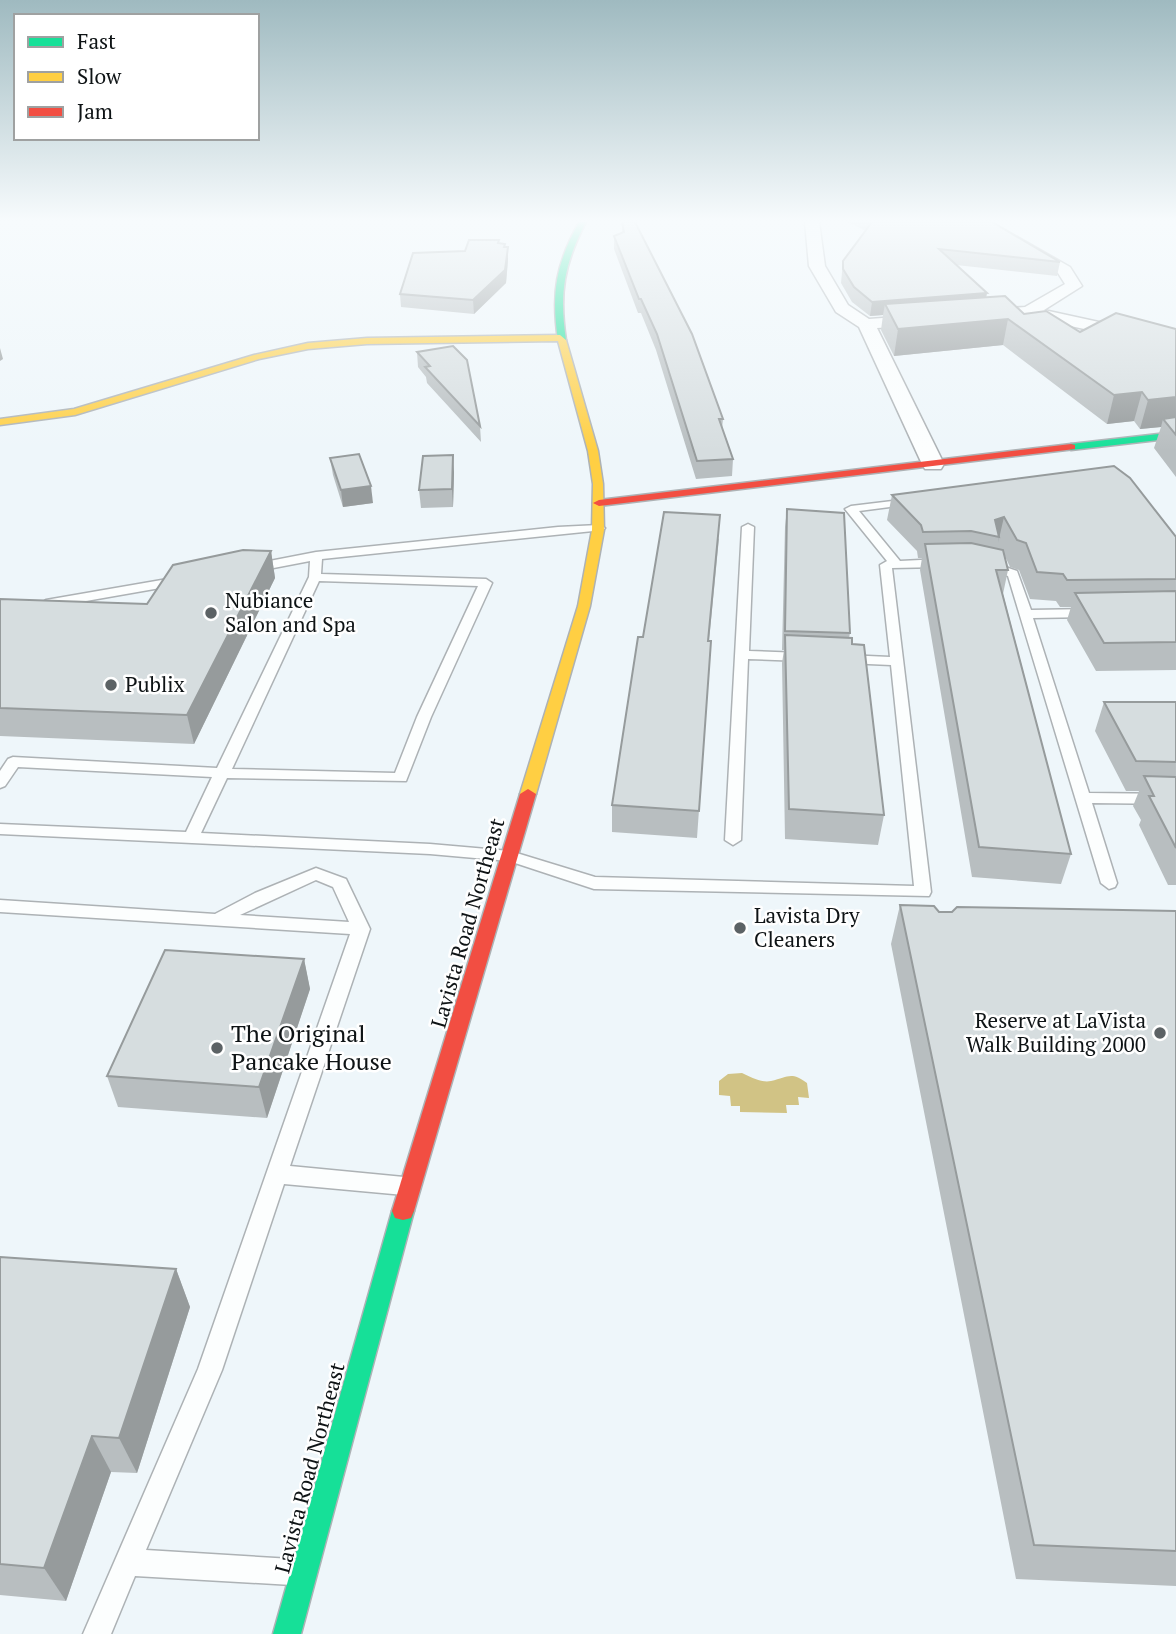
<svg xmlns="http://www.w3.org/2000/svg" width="1176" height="1634" viewBox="0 0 1176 1634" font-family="'PT Serif',serif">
<rect width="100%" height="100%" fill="#eef6fa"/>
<path fill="#d1c385" d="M742,1073c9,4 19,10 29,8 17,-4 20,-10 36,2l2,15 -11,-1 1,8h-13l1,8 -47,-1v-6h-9l-1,-10 -11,-1v-14l9,-7z"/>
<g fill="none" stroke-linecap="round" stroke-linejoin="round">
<g stroke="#adb2b5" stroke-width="3">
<g id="lane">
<path d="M909,499l4,1v4l-54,7 41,50 41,-2 6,4 -6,4 -49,1 39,324 -2,4 -335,-7 -85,-28 -79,-7 -430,-20v-10l186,8 26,-55 -194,-10 -13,19 -5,2v-17l8,-12 5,-2 204,11 92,-191 1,-16 -57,11 -6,-4 2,-3 67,-13 242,-25 41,-2 6,3 -2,2 -281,29 -1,15 165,5 6,4 -61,134 -25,64 -179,-3 -26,55 229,11 80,7 85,26 319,9 -23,-221 -45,-2 -7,-4 7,-4 44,2 -10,-92 7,-4 -42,-52 6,-3zM319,581l159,5 -61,131 -22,56 -163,-4z"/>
<polygon points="748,524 754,527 749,651 802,653 809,657 802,661 748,659 741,840 733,845 725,840 742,527"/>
<polygon points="988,561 1017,571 1031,610 1090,609 1096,613 1090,617 1033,618 1089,793 1176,794 1176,804 1092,803 1117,883 1115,887 1109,889 1101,883 1008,576 984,568 984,562"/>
<polygon points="179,577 183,578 183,584 46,608 40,604 46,600"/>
<path d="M316,868l30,11 24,50 -80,237 114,11 7,3 4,6 -4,6 -7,3 -120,-11 -62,186 -76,180 146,9 9,4 4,9 -4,9 -9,4 -157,-9 -24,58h-28l115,-265 152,-435 -350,-22v-12l215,14 40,-21zM316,880l17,7 16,35 -109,-7z"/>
</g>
</g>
<g stroke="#adb2b5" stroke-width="3">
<g id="street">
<polygon points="805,222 819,222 825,266 848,305 869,319 924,315 933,320 924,325 877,328 944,464 941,469 925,469 922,464 859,327 836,312 809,266"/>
<polygon points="973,222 991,222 1070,267 1082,286 1044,310 1140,331 1176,342 1176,353 1135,340 1029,317 976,319 973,315 982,310 1025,307 1065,284 1058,273"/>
</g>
</g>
<g stroke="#adb2b5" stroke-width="3">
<g id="fast">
<path d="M579,222h7c-22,42 -27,71 -20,118l-4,3 -4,-3c-7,-47 -2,-76 21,-118z"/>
<polygon points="1176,432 1176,438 1071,450 1066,447 1071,444"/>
<polygon points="403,1202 411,1204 414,1211 301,1634 273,1634 392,1211 395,1204"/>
</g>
</g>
<g stroke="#adb2b5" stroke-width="3">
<polygon id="slow" points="560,335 566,340 598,451 603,484 604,530 590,606 536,794 528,799 520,794 578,606 592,530 593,484 588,451 558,341 367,344 308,349 259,359 75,415 0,425 0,419 74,409 254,355 308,343 367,338"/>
</g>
<g stroke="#adb2b5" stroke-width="3">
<g id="jam">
<polygon points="1071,444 1075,445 1075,449 599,506 593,503 599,500"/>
<polygon points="528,789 536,794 414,1211 411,1218 403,1220 395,1218 392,1211 520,794"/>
</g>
</g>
<use href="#lane" fill="#fcfefe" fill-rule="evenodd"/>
<use href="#street" fill="#fcfefe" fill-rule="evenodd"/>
<use href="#fast" fill="#16e098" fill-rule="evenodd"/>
<use href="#slow" fill="#ffcf43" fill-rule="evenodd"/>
<use href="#jam" fill="#f24e42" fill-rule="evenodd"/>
</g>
<g fill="#b8bec0">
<polygon points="622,222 723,419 722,429 733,459 732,476 696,479 656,350 641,313 638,313 614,249 614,236 622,233"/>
<polygon points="848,222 993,222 1060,262 1057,276 956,265 987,293 986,297 1024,314 1080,332 1176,329 1176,477 1154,448 1161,427 1140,429 1134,421 1107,424 1003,345 894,356 881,330 883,315 870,316 852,302 841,283 843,261 866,231"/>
<polygon points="499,244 505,247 508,260 506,283 474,314 401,307 400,294 465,251"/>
<polygon points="453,346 480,426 481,442 427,383 426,377 418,367 417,352"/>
<polygon points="330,458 373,503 343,507 333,475"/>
<polygon points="454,472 453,507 421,508 419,490"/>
<polygon points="892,495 1176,537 1176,670 1096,671 1067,620 1071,607 1060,607 1056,601 1030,599 1019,570 1010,567 1004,554 1008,570 1003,594 1071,854 1061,884 972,877 920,570 922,558 918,558 917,551 887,520"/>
<polygon points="787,509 850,633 849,638 852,644 884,815 878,845 785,839 782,663 784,650 782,650 785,527"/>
<polygon points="719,538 709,641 711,641 697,838 612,832 612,805 643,637"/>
<polygon points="271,551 275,578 194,744 0,736 0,599 147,604"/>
<polygon points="1104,702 1176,702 1176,885 1168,885 1139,825 1141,820 1133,806 1139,791 1126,791 1095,731"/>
<polygon points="900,905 939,912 1176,911 1176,1586 1016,1579 891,944"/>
<polygon points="304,959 310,989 267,1118 118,1107 107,1076"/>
<polygon points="0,1257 176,1269 190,1307 137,1473 111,1472 66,1601 0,1595"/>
</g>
<g fill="#969b9c">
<polygon points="508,247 508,260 506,283 474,314 473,300"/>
<polygon points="987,293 984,307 885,304 883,315 870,316 872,302"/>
<polygon points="1008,319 1003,345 894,356 898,329"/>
<polygon points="0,348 3,359 0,361"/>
<polygon points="1142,392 1134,421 1107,424 1114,395"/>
<polygon points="1176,397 1176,425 1163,419 1161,427 1140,429 1148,400"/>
<polygon points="453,455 454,472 453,507 452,489"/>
<polygon points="371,486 373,503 343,507 341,490"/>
<polygon points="1004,517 998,543 999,537 995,520"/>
<polygon points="271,551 275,578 194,744 187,715"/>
<polygon points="304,959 310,989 267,1118 259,1087"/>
<polygon points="176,1269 190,1307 137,1473 119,1438"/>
<polygon points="92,1436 111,1472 66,1601 44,1568"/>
</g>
<g fill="#d6dddf" stroke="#969b9c" stroke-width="2">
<polygon points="622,222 635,222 692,334 723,419 719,419 733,459 697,461 657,334 641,299 639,299 614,236 624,232"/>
<polygon points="872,222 992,222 1060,262 939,249 987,293 872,302 854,287 843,269 843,261"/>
<polygon points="469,240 499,240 498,243 505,244 504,247 508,247 505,270 473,300 400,294 413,253 465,251"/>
<polygon points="1005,296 1024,314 1046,311 1080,332 1116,313 1176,329 1176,397 1148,400 1142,392 1114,395 1008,319 898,329 885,304"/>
<polygon points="453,346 467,360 480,426 425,367 430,366 417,352"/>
<polygon points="1176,417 1176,435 1163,419"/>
<polygon points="359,454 371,486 341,490 330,458"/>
<polygon points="453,455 452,489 419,490 423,456"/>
<polygon points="1114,466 1130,478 1176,537 1176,579 1067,580 1063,574 1037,572 1026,543 1017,540 1004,517 995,520 999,537 971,531 923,532 921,525 892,495"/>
<polygon points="787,509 844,513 850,633 785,631"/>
<polygon points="664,512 720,515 708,641 711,641 699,811 612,805 638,637 643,637"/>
<polygon points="971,543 1003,550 1008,570 996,570 1071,854 979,847 925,544"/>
<polygon points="243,550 271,551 187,715 0,708 0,599 147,604 173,565"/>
<polygon points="1176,591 1176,642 1104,643 1075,593"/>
<polygon points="785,635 852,638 852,644 864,645 884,815 789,809"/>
<polygon points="1104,702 1176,702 1176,762 1136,761"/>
<polygon points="1144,776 1176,777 1176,848 1149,796 1154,796"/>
<polygon points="900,905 934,906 939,912 952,912 957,907 1176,911 1176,1551 1034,1545"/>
<polygon points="165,950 304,959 259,1087 107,1076"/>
<polygon points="0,1257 176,1269 119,1438 92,1436 44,1568 0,1564"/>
</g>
<linearGradient id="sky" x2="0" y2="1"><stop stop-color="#9fbac0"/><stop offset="0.49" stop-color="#f7fbfd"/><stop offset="1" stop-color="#f7fbfd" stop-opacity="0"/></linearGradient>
<rect width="1176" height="451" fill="url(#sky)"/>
<g fill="#5c6265" stroke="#fff" stroke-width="2.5">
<circle cx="211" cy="613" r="7"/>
<circle cx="111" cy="685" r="7"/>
<circle cx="740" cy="928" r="7"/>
<circle cx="1160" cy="1033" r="7"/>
<circle cx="217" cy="1048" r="7"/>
</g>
<g text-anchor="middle" stroke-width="5" stroke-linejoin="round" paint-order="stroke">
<g font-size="21" fill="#0e1315" stroke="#fff" text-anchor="start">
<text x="225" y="608">Nubiance<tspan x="225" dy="24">Salon and Spa</tspan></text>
<text x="125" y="692">Publix</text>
<text x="754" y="923">Lavista Dry<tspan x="754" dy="24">Cleaners</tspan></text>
<text x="1146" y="1028" text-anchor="end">Reserve at LaVista<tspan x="1146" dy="24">Walk Building 2000</tspan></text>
</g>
<g font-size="21" fill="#0e1315" stroke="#fff">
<text transform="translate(468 923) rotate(-74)" y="7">Lavista Road Northeast</text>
<text transform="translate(310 1468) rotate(-75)" y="7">Lavista Road Northeast</text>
</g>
<g font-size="24" fill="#0e1315" stroke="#fff" text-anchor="start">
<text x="231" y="1042">The Original<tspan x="231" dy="28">Pancake House</tspan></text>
</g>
</g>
<rect x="14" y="14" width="245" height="126" fill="#ffffff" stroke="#9fa1a1" stroke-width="2"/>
<rect x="28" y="37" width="35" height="10" fill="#16e098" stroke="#9fa1a1" stroke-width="2"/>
<text x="77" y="49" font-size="21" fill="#0e1315">Fast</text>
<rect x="28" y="72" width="35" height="10" fill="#ffcf43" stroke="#9fa1a1" stroke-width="2"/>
<text x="77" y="84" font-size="21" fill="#0e1315">Slow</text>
<rect x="28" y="107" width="35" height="10" fill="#f24e42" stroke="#9fa1a1" stroke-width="2"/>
<text x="77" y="119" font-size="21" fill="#0e1315">Jam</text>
</svg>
